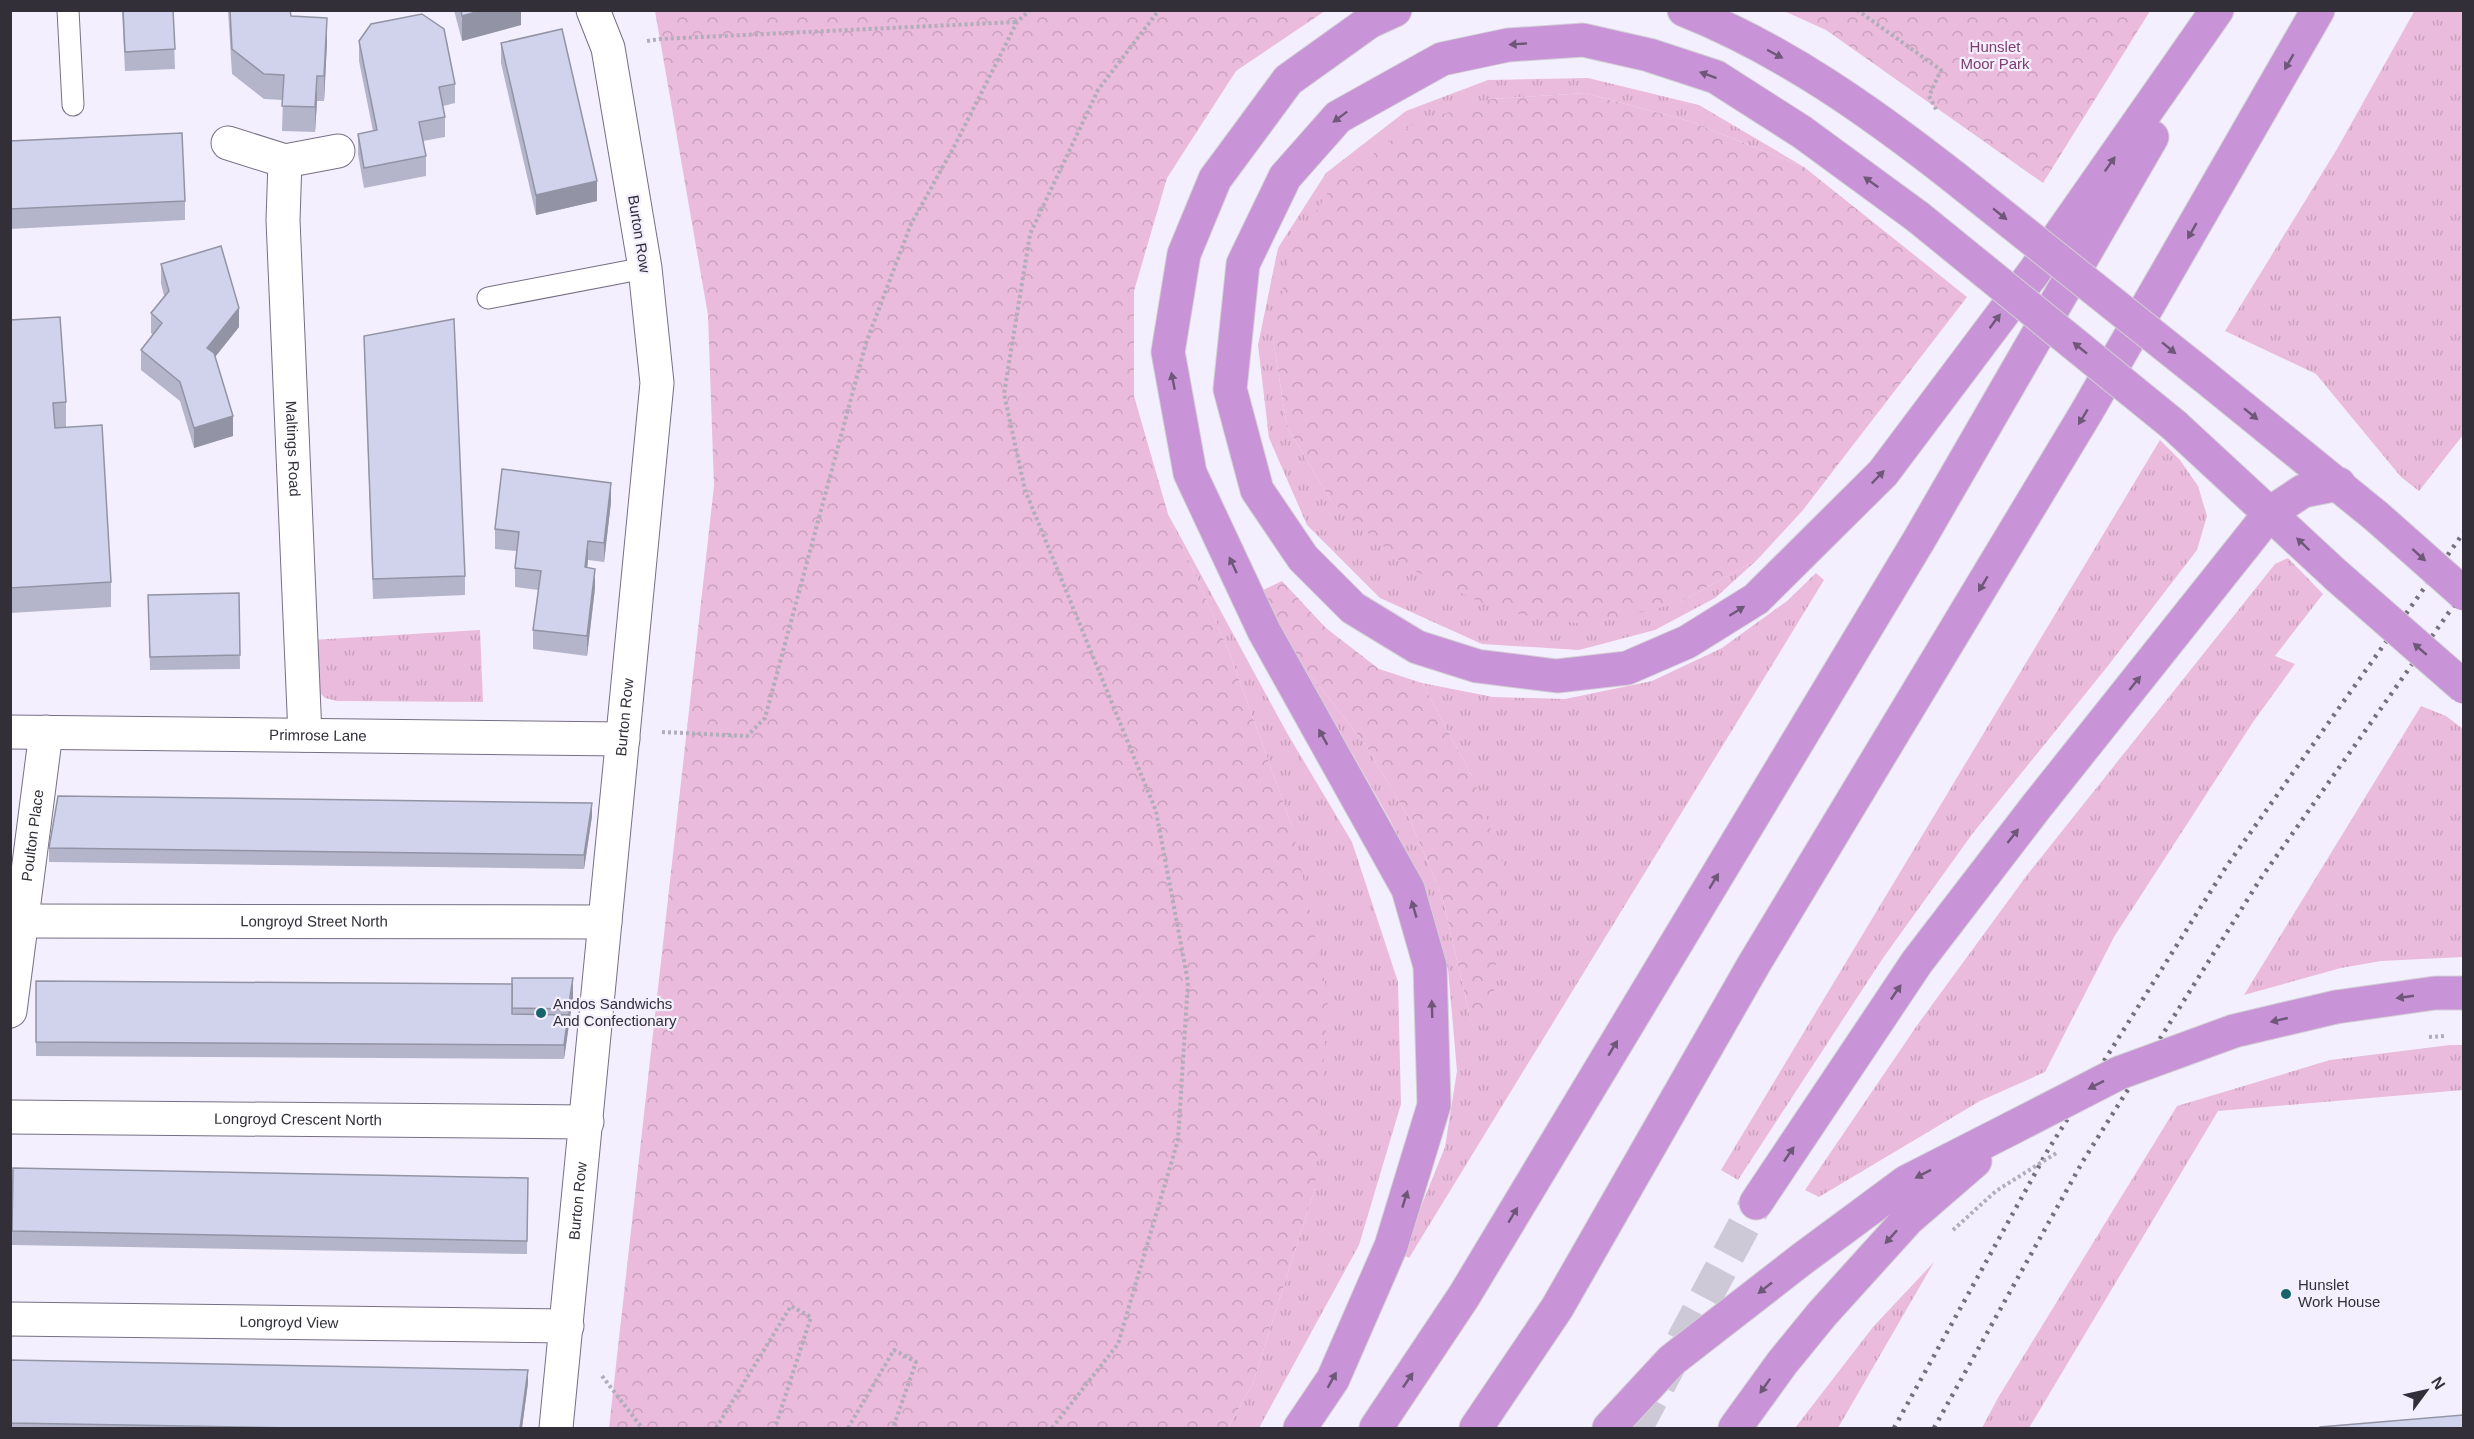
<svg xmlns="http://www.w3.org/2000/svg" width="2474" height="1439" viewBox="0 0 2474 1439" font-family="Helvetica,sans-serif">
<defs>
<pattern id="grass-tufts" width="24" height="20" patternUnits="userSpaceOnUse" patternTransform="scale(1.5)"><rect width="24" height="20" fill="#eabbdc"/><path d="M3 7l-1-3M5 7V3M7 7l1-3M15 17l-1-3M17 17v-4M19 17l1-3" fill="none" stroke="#c9a1be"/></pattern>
<pattern id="forest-crowns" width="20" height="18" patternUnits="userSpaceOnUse" patternTransform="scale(1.5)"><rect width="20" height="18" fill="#eabbdc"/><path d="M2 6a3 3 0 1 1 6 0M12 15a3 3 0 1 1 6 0" fill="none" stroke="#c9a1be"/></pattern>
</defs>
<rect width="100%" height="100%" fill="#f4effe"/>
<g fill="url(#grass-tufts)">
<polygon points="2415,10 2464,11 2463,435 2419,491 2401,477 2316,374 2225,331 2337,149"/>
<polygon points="1588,78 1699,105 1804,167 1689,121 1585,93 1492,99 1273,339 1287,427 1331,501 1678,603 1757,560 1715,598 1655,630 1579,650 1482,644 1380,598 1307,525 1269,438 1258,345 1278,248 1326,173 1406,111 1488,80"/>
<polygon points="2160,440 2180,460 2198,486 2207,516 2197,550 2107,667 1973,833 1883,958 1738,1180 1721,1170"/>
<polygon points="1168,514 1287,733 1352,842 1398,982 1401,1104 1359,1245 1259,1428 1228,1428 1253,1383 1315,1188 1292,826 1228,649"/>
<polygon points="2288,558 2323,594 2275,656 2295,664 2253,722 2114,937 2045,1072 1980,1101 1819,1197 1805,1190 1918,1024 2027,875 2275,564"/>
<polygon points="1816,573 1824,580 1409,1258 1402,1254 1445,1147 1457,1071 1448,969 1426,894 1390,820 1301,663 1365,744 1410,820 1442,896 1471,1021 1472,776 1422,683 1493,697 1565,699 1652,681 1722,648 1787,601"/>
<polygon points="480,630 483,702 337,701 325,698 318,691 312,640"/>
<polygon points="2421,706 2446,716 2463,729 2463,957 2381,961 2341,968 2244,995"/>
<polygon points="2450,1045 2463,1045 2463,1090 2218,1111 2029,1428 1982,1428 1999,1396 2177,1106 2330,1060"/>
<polygon points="1934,1262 1838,1428 1795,1428 1873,1327"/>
</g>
<g fill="url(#forest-crowns)">
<polygon points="655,11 1325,11 1236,71 1167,178 1134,291 1134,396 1168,514 1228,649 1292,826 1328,998 1315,1188 1253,1383 1228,1428 609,1428 714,486 708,315"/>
<polygon points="1784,11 2150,10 2150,11 2043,183 1826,30"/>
<polygon points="1585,93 1689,121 1804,167 1967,297 1803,510 1757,560 1678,603 1589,625 1499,611 1407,567 1331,501 1287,427 1273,339 1289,256 1333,184 1414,123 1492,99"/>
<polygon points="1282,581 1326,628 1379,669 1422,683 1472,776 1503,864 1492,1015 1471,1021 1442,896 1410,820 1365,744 1301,663 1259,592"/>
</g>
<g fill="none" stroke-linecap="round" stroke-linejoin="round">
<polyline stroke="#cdc9d6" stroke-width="33" stroke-dasharray="33 16" stroke-linecap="butt" points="1636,1428 1756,1203"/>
<g stroke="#766f85" stroke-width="23">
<g id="lane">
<polyline points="68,10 73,105"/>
<polyline points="488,298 645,268"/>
</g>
</g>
<g stroke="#766f85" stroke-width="35">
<g id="street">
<polyline points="228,143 285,161 338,151"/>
<path id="s1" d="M285,161l-2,59 22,515"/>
<path id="s2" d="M10,732l613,7"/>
<path id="s3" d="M22,921l583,1"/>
<path id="s4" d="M10,1011l36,-279"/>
<path id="s5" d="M10,1117l577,5"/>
<path id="s6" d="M10,1319l557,7"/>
<path id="s7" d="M556,1428l101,-1045 -12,-115 -37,-220 -15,-38"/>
</g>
</g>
<g stroke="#d2d1d3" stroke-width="35">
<g id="highway">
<path d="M1684,10c100,40 187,102 270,167"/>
<polyline points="1918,217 1802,132 1716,77 1649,55 1583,40 1508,45 1442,59 1338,117 1285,177 1243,264 1230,389 1257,490 1303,558 1353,608 1417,647 1477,666 1557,676 1627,668 1687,642 1756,599 1883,473 2034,272 2217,10"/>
<polyline points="2205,377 2376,516"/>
<polyline points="2174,425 2337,576"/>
<polyline points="2336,1007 2435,993 2464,993"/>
<polyline points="1756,1203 1917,962 2036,807 2270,513 2303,491 2339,484"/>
<polyline points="1300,1428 1333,1379 1391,1246 1434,1105 1430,966 1408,889 1264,631 1190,473 1168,352 1184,254 1215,179 1288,80 1369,22 1395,10"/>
<polyline points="1376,1428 1464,1296 1919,540 2152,137"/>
<polyline points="1476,1428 1557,1308 1754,964 2086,413 2318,10"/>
<polyline points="1609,1428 1672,1360 1802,1259 1906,1182 2012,1128"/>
<polyline points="1735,1428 1782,1363 1822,1314 1908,1219 1975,1161"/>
</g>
</g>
<g stroke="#b1adba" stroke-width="4" stroke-dasharray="3 3" stroke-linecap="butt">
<polyline points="1857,10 1941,70 1929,96 1937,111"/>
<polyline points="647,41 660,39 1016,22"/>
<polyline points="662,732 747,736 765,718 866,343 911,224 955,145 1017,22 1030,10"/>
<polyline points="2429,1037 2445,1036"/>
<polyline points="602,1376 642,1428"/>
<polyline points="716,1428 791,1306 811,1317 775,1428"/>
<polyline points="848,1428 894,1350 916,1362 893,1428"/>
<polyline points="1052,1428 1118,1344 1178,1140 1188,982 1156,811 1025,490 1004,394 1030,234 1098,90 1159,10"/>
</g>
<use href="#lane" stroke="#fff" stroke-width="21"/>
<use href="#street" stroke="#fff" stroke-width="33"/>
<use href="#highway" stroke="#c893d7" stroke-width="33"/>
<g stroke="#75717c" stroke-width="4.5" stroke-dasharray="3 6" stroke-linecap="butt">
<polyline points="1894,1428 2048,1150 2226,867 2464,532"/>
<polyline points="1934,1428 2083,1161 2261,878 2464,591"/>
</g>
<g stroke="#d2d1d3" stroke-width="35" stroke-linecap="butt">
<g id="highway-bridge">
<polyline points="1954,177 2205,377"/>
<polyline points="1918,217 2174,425"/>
<polyline points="2376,516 2464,594"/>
<polyline points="2337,576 2464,687"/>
<polyline points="2012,1128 2119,1073 2234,1031 2336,1007"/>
</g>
</g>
<polyline stroke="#b1adba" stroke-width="4" stroke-dasharray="3 3" stroke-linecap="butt" points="1953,1230 1996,1191 2058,1152"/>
<use href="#highway-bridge" stroke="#c893d7" stroke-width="33"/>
</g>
<g fill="#b4b5cb">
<polygon points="122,10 173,10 175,69 125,71"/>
<polygon points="228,10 290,10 291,16 327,43 324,101 317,101 315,132 282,131 283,100 264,99 232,74"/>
<polygon points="454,10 521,10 521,25 462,41"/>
<polygon points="359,41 455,84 455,103 443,106 445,117 445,137 423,141 426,156 426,176 364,188 358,154 358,134 373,131 359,61"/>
<polygon points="501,43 597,201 536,215 501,63"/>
<polygon points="10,141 185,201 185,220 10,229"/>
<polygon points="161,264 239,327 215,357 233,436 194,448 180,401 141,370 141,350 153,335 151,333 151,313 164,296 161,283"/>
<polygon points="10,320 66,402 66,427 55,428 111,582 111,607 10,613"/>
<polygon points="364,336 465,576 465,595 373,599"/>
<polygon points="611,502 604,562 588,560 587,568 595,588 587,656 533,649 533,630 538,590 515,587 515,568 516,551 495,549 495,529"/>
<polygon points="239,593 240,669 150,670 148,595"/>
<polygon points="592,816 584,869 49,862 49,848"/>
<polygon points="36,981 573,997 564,1059 36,1056"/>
<polygon points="13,1168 528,1178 527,1254 12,1245"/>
<polygon points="10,1360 528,1383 522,1428 10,1428"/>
</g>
<g fill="#9294a5">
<polygon points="483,10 521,10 521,25 462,41 462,16"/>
<polygon points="327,18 327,43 324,101 324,76"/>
<polygon points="317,76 317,101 315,132 315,107"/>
<polygon points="597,181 597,201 536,215 536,195"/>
<polygon points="239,308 239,327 207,367 207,348"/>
<polygon points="233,416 233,436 194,448 194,428"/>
<polygon points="611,483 611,502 604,562 604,543"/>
<polygon points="588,541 588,560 585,587 585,567"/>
<polygon points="595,569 595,588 587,656 587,636"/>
<polygon points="592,803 592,816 584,869 584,855"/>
<polygon points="573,978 573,997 564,1059 564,1045"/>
<polygon points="528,1370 528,1383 522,1428 520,1428"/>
</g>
<g fill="#d1d3ec" stroke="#9294a5" stroke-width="1.5">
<polygon points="123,10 173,10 175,49 125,52"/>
<polygon points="230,10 290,10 291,16 327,18 324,76 317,76 315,107 282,106 284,75 264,74 232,49"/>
<polygon points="461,10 483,10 462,16"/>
<polygon points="422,14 444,29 455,84 439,87 445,117 419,122 426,156 364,168 358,134 377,130 359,41 371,24"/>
<polygon points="562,29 597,181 536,195 501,43"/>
<polygon points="182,133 185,201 10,209 10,141"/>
<polygon points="221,246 239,308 207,348 214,353 233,416 194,428 180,382 141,350 162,323 151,313 169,291 161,264"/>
<polygon points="60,317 66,402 53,403 55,428 102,425 111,582 10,588 10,320"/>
<polygon points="454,319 465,576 373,579 364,336"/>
<polygon points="502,469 611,483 604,543 588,541 585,567 595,569 587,636 533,630 541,571 515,568 519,532 495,529"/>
<polygon points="239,593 240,655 150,657 148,595"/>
<polygon points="58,796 592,803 584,855 49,848"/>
<polygon points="512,978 573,978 568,1009 512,1008"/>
<polygon points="36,981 512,984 512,1014 568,1015 564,1045 36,1042"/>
<polygon points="13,1168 528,1178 527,1241 12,1231"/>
<polygon points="10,1360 528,1370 520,1428 295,1428 10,1423"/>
<polygon points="2463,1415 2463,1428 2320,1428 2320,1427"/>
</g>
<defs><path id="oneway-solid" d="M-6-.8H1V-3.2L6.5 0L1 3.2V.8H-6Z" transform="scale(1.5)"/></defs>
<g fill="#6e5778">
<use href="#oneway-solid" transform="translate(1518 44) rotate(176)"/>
<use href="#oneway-solid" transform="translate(1775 54) rotate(28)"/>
<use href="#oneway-solid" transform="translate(2289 62) rotate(120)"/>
<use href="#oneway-solid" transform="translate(1708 75) rotate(-160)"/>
<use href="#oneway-solid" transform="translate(1340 117) rotate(143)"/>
<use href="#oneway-solid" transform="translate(2110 164) rotate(-55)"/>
<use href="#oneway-solid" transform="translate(1871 182) rotate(-144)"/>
<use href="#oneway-solid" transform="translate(2000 214) rotate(39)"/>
<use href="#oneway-solid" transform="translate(2192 231) rotate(120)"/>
<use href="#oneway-solid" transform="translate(1995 321) rotate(-53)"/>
<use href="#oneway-solid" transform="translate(2080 348) rotate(-141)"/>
<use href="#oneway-solid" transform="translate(2169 348) rotate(39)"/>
<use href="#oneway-solid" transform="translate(1173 381) rotate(-101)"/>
<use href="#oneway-solid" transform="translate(2251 414) rotate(39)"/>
<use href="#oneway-solid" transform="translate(2083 417) rotate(121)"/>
<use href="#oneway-solid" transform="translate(1878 477) rotate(-46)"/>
<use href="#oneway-solid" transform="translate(2303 544) rotate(-136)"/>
<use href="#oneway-solid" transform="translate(2419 555) rotate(42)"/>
<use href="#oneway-solid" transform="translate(1233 565) rotate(-115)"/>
<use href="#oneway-solid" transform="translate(1983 584) rotate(121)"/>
<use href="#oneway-solid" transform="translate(1737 611) rotate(-32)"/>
<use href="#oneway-solid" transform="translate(2420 649) rotate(-139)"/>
<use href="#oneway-solid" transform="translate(2135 683) rotate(-51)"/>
<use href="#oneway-solid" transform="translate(1323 737) rotate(-119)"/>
<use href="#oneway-solid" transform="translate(2013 836) rotate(-52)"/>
<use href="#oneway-solid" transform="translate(1714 881) rotate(-59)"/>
<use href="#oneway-solid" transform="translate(1414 909) rotate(-106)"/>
<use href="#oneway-solid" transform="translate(1896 992) rotate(-56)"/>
<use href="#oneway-solid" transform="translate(2405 997) rotate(172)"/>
<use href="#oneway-solid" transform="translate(1432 1009) rotate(-92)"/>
<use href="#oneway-solid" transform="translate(2279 1020) rotate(167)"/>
<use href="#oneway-solid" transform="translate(1613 1048) rotate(-59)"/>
<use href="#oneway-solid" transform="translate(2096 1085) rotate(153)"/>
<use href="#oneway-solid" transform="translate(1789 1154) rotate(-56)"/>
<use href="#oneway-solid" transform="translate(1923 1174) rotate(153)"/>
<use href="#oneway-solid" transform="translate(1405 1199) rotate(-73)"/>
<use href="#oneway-solid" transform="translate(1513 1215) rotate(-59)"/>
<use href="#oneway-solid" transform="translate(1891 1237) rotate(132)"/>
<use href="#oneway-solid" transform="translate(1765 1288) rotate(142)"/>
<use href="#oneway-solid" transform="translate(1332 1380) rotate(-61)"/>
<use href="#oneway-solid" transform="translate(1408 1380) rotate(-56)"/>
<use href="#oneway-solid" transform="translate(1765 1386) rotate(125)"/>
</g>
<g fill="#17646d" stroke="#f4effe" stroke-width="2">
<circle cx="541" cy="1013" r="6"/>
<circle cx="2286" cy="1294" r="6"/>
</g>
<g text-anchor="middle" stroke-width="4.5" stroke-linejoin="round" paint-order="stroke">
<g font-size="15" fill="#7d3d6e" stroke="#f4effe">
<text x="1995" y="52">Hunslet<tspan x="1995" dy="17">Moor Park</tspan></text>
</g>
<g font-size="15" fill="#322f38" stroke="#f4effe">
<text transform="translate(639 234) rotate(81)" y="5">Burton Row</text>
<text dy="5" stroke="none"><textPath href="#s1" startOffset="288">Maltings Road</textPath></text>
<text dy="5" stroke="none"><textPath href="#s7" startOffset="714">Burton Row</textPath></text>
<text dy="5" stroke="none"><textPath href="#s2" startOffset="308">Primrose Lane</textPath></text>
<text dy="5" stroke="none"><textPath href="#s4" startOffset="177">Poulton Place</textPath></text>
<text dy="5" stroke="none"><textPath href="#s3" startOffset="292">Longroyd Street North</textPath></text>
<text dy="5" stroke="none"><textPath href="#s5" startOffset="288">Longroyd Crescent North</textPath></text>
<text dy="5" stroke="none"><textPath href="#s7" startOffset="228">Burton Row</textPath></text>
<text dy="5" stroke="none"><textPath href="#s6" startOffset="279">Longroyd View</textPath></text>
</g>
<g font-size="15" fill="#322f38" stroke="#f4effe" text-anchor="start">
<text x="553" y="1009">Andos Sandwichs<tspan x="553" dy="17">And Confectionary</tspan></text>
<text x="2298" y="1290">Hunslet<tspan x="2298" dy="17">Work House</tspan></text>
</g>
</g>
<rect width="2474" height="1439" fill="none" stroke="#322f38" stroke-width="24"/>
<g transform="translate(2426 1391) rotate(57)" stroke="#f4effe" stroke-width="4.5" paint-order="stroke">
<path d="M0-4.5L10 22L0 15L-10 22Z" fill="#322f38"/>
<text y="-9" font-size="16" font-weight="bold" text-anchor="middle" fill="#322f38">N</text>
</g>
</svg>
